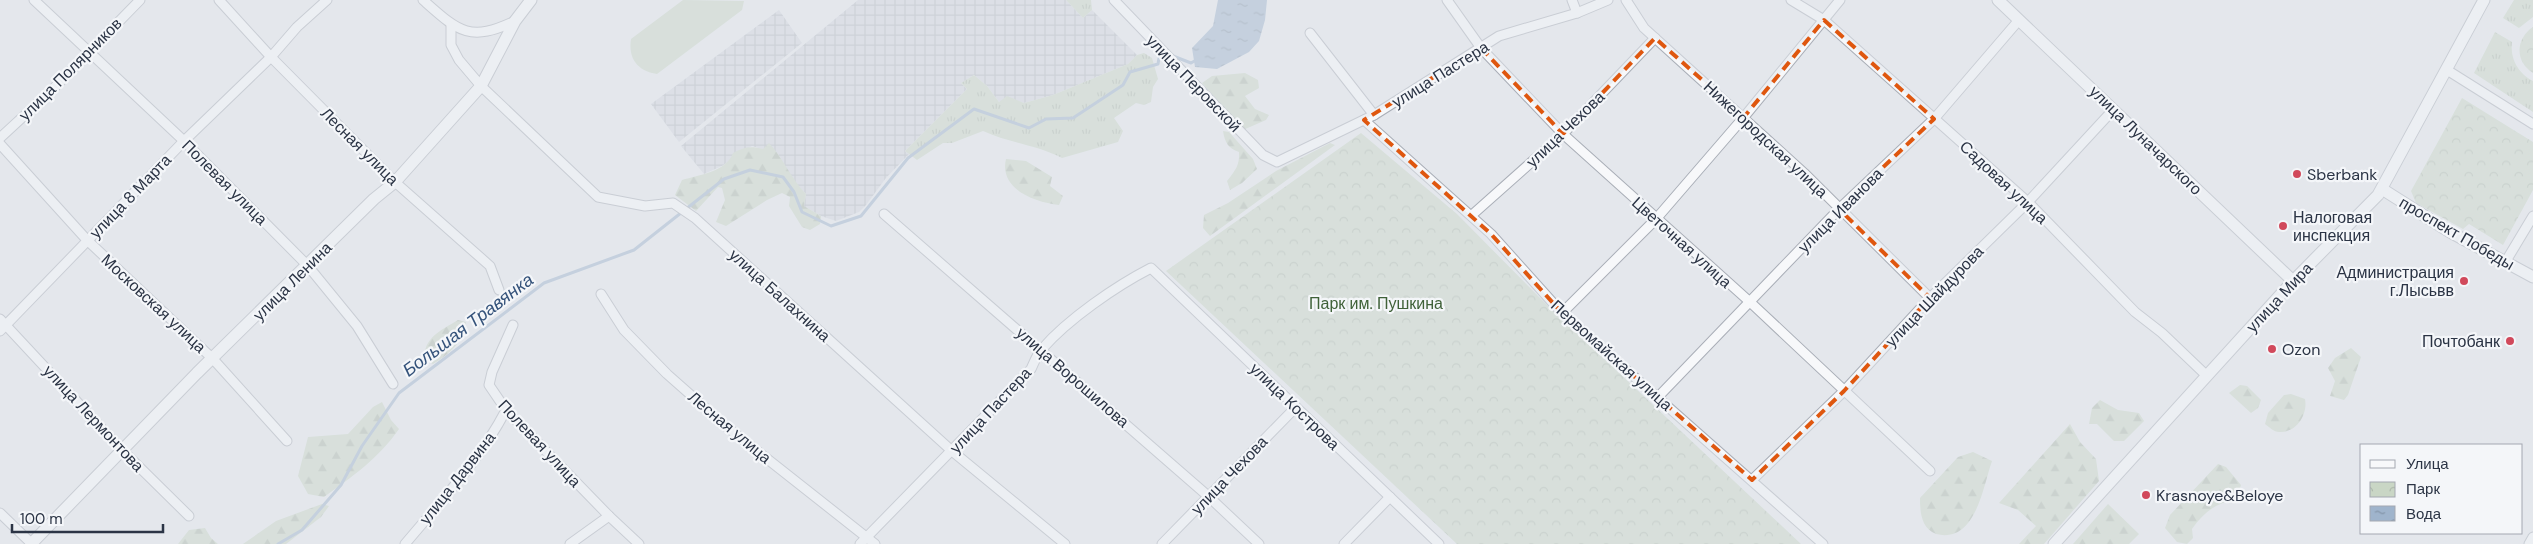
<svg xmlns="http://www.w3.org/2000/svg" width="2533" height="544" viewBox="0 0 2533 544" font-family="'DM Sans',sans-serif">
<defs>
<pattern id="industrial-grid" width="8" height="8" patternUnits="userSpaceOnUse" patternTransform="scale(1.25)"><rect width="8" height="8" fill="#d2d6de"/><path d="M0 4h8M4 0v8" fill="none" stroke="#b4b8c0"/></pattern>
<pattern id="grass-tufts" width="24" height="20" patternUnits="userSpaceOnUse" patternTransform="scale(1.25)"><rect width="24" height="20" fill="#c9d6c5"/><path d="M3 7l-1-3M5 7V3M7 7l1-3M15 17l-1-3M17 17v-4M19 17l1-3" fill="none" stroke="#adb8ab"/></pattern>
<pattern id="forest-firs" width="22" height="20" patternUnits="userSpaceOnUse" patternTransform="scale(1.25)"><rect width="22" height="20" fill="#c9d6c5"/><path d="M5 1l3.5 6h-7zM16 11l3.5 6h-7z" fill="#adb8ab"/></pattern>
<pattern id="park-crowns" width="20" height="18" patternUnits="userSpaceOnUse" patternTransform="scale(1.25)"><rect width="20" height="18" fill="#c9d6c5"/><path d="M2 6a3 3 0 1 1 6 0M12 15a3 3 0 1 1 6 0" fill="none" stroke="#adb8ab"/></pattern>
<pattern id="water-ripples" width="26" height="14" patternUnits="userSpaceOnUse" patternTransform="scale(1.25)"><rect width="26" height="14" fill="#9fb4cc"/><path d="M2 4q2-2 4 0t4 0M15 11q2-2 4 0t4 0" fill="none" stroke="#8293a7"/></pattern>
</defs>
<rect width="100%" height="100%" fill="#e4e7ec"/>
<g fill="url(#industrial-grid)">
<polygon points="858,0 1066,0 1083,18 1092,10 1137,55 1128,64 1053,95 1024,103 1008,98 999,102 987,86 974,75 961,83 967,89 905,151 909,154 886,178 866,205 859,212 836,221 821,216 804,206 806,194 795,183 778,154 752,146 722,166 704,174 681,146"/>
<polygon points="779,10 802,43 679,142 651,104"/>
</g>
<g fill="url(#grass-tufts)">
<polygon points="1066,0 1091,0 1092,10 1083,18"/>
<polygon points="2514,0 2533,0 2533,17 2519,28 2503,18"/>
<path d="M2495,32l17,10c-2,17 6,31 21,39v31l-59,-39z"/>
<path d="M1144,53l8,5 6,21 -5,8 -2,15 -7,3 -8,-2 -22,15 9,13 -5,11 -56,16c-25,-13 -53,-15 -79,-27l-31,12h-9l-26,17 -12,-9 62,-62 -6,-6 13,-8 13,11 12,16 8,-6 17,7 29,-8 75,-31 9,-9z"/>
</g>
<g fill="url(#forest-firs)">
<polygon points="1245,73 1258,80 1259,88 1245,96 1255,109 1269,115 1266,120 1243,130 1202,83 1212,76"/>
<path d="M1223,131l6,1 24,27 4,10 -15,14 -12,7 -3,-9c8,-10 13,-16 12,-29 -11,-4 -14,-9 -16,-21z"/>
<path d="M769,143c15,16 22,36 37,51l-2,12 17,10 -1,8 -10,6 -8,-3 -13,-21 1,-9 -8,-4 -15,7 -41,26 -10,-4 9,-22 -3,-12 -4,-1 -22,24 -21,-16 7,-15c17,-5 44,-8 51,-27 11,-6 18,-7 30,-4z"/>
<polygon points="1330,143 1335,145 1210,236 1203,228 1204,215 1228,203 1276,171"/>
<path d="M1006,159l20,2 26,16 -2,9 13,10 -4,9c-25,-3 -60,-16 -53,-46z"/>
<path d="M458,320l8,2c-3,20 -16,32 -33,42l-9,-4c0,-23 16,-29 34,-40z"/>
<polygon points="2351,348 2361,357 2348,395 2344,400 2330,396 2335,381 2328,368 2335,358"/>
<polygon points="2240,385 2247,386 2261,400 2258,408 2251,413 2229,393"/>
<path d="M2291,394l14,5c3,15 -8,34 -26,33 -5,0 -10,-5 -14,-8l3,-11 16,-18z"/>
<polygon points="2100,400 2118,410 2139,413 2144,421 2124,441 2114,441 2097,424 2089,424 2092,408"/>
<path d="M382,402l9,18 8,9c-20,29 -47,48 -75,68l-16,-3 -10,-18 10,-39 40,-3 25,-27z"/>
<polygon points="2070,424 2080,442 2096,459 2099,481 2044,544 2019,544 2036,526 2018,510 1999,503"/>
<path d="M1973,452l19,9c-9,25 -16,83 -56,73 -15,-6 -16,-22 -16,-36l38,-41z"/>
<path d="M2218,464l8,3 15,18 -4,14c-21,4 -33,13 -45,30l1,9 -6,6 -10,-2 -12,-14 5,-13z"/>
<polygon points="322,504 329,506 321,517 286,544 243,544 276,521"/>
<polygon points="2108,504 2139,534 2129,544 2073,544"/>
<polygon points="205,528 211,538 218,544 178,544 189,530"/>
</g>
<g fill="url(#park-crowns)">
<path d="M2533,27v46c-18,-11 -18,-34 0,-46z"/>
<polygon points="2462,98 2533,142 2533,190 2503,245 2469,224 2463,229 2416,203 2411,191"/>
<polygon points="1361,133 1457,214 1550,308 1801,544 1457,544 1166,271"/>
</g>
<path fill="#c9d6c5" d="M683,0l61,1 -2,9 -85,64c-20,-3 -29,-16 -26,-35z"/>
<polygon fill="url(#water-ripples)" points="1218,0 1267,0 1265,20 1259,41 1249,52 1217,69 1195,67 1192,48 1213,26"/>
<g fill="none" stroke-linecap="round" stroke-linejoin="round">
<g stroke="#9fb4cc" stroke-width="3">
<polyline points="1173,56 1191,63 1198,59"/>
<polyline points="278,544 302,530 341,485 362,446 399,393 544,283 634,250 724,179 750,170 783,177 794,192 802,212 831,226 861,216 908,158 974,109 1029,128 1046,119 1073,118 1123,85 1130,72 1158,64 1159,58"/>
</g>
<g stroke="#a9aeb7" stroke-width="11">
<g id="minor">
<polyline points="34,0 184,141 308,266 357,326 393,384"/>
<polyline points="219,0 271,57 395,182 490,266 499,290"/>
<path d="M423,0c35,31 46,43 92,21"/>
<polyline points="1114,0 1263,155 1277,162 1374,115 1499,36 1577,13 1608,0"/>
<polyline points="1447,0 1481,48 1563,134 1750,302 1930,471"/>
<polyline points="1572,0 1577,13"/>
<polyline points="1626,0 1644,28 1804,173 1930,298"/>
<polyline points="1791,0 1824,20 2028,202 2135,312 2162,333 2207,376"/>
<polyline points="451,25 451,45 459,60 481,86 598,197 645,206 673,203 695,218 952,451 1065,544"/>
<polyline points="1310,33 1374,115"/>
<polyline points="2447,70 2533,124"/>
<polyline points="1364,120 1491,234 1562,313 1823,544"/>
<polyline points="0,138 53,89 140,0"/>
<polyline points="0,144 87,240 213,359 287,441"/>
<polyline points="884,214 1208,496 1259,544"/>
<polyline points="1472,215 1563,134 1655,38"/>
<polyline points="2506,261 2533,216"/>
<polyline points="601,294 624,330 667,374 727,427 875,544"/>
<polyline points="1562,313 1656,219 1744,117 1840,0"/>
<polyline points="0,319 122,450 189,516"/>
<polyline points="513,325 492,372 489,385 506,410 609,516 639,544"/>
<polyline points="0,331 184,141 271,57 297,27 327,0"/>
<polyline points="1658,397 1839,209 1934,119 2019,20"/>
<polyline points="1752,480 1844,391 1930,298 2028,202 2113,110"/>
<polyline points="0,513 32,544"/>
<path d="M405,544c36,-43 75,-84 101,-134"/>
<polyline points="570,544 609,516"/>
<path d="M860,544l171,-175c3,-6 6,-15 11,-20 26,-30 74,-63 109,-81l288,276"/>
<polyline points="1162,544 1296,407"/>
<polyline points="1344,544 1390,497"/>
<polyline points="2529,544 2533,537"/>
</g>
</g>
<g stroke="#a9aeb7" stroke-width="13">
<g id="tertiary">
<polyline points="1998,0 2293,281"/>
<polyline points="2382,189 2450,232 2533,277"/>
<polyline points="31,544 197,373 374,199 395,182 481,86 515,21 531,0"/>
<polyline points="2054,544 2293,281 2378,195 2484,0"/>
</g>
</g>
<use href="#minor" stroke="#f7f8fa" stroke-width="9"/>
<use href="#tertiary" stroke="#f7f8fa" stroke-width="11"/>
</g>
<path d="M0 0H2533V544H0ZM1824,20l110,99 -95,90 91,89 -86,93 -92,89 -190,-167 -71,-79 -127,-114 117,-72 82,86 92,-96 89,79z" fill="#e4e7ec" fill-opacity=".55" fill-rule="evenodd"/>
<path fill="none" stroke="#df570f" stroke-width="4" stroke-dasharray="10 6" stroke-linejoin="round" d="M1824,20l110,99 -95,90 91,89 -86,93 -92,89 -190,-167 -71,-79 -127,-114 117,-72 82,86 92,-96 89,79z"/>
<g fill="#d1495b" stroke="#f4f6f9" stroke-width="2">
<circle cx="2297" cy="174" r="5"/>
<circle cx="2283" cy="226" r="5"/>
<circle cx="2464" cy="281" r="5"/>
<circle cx="2510" cy="341" r="5"/>
<circle cx="2272" cy="349" r="5"/>
<circle cx="2146" cy="495" r="5"/>
</g>
<g text-anchor="middle" stroke-width="4.5" stroke-linejoin="round" paint-order="stroke">
<g font-size="16" fill="#2b3445" stroke="#f4f6f9">
<text transform="translate(70 69) rotate(-45)" y="6">улица Полярников</text>
<text transform="translate(1440 74) rotate(-32)" y="6">улица Пастера</text>
<text transform="translate(1194 83) rotate(46)" y="6">улица Перовской</text>
<text transform="translate(1565 129) rotate(-44)" y="6">улица Чехова</text>
<text transform="translate(1766 139) rotate(43)" y="6">Нижегородская улица</text>
<text transform="translate(2146 140) rotate(44)" y="6">улица Луначарского</text>
<text transform="translate(360 146) rotate(45)" y="6">Лесная улица</text>
<text transform="translate(225 182) rotate(45)" y="6">Полевая улица</text>
<text transform="translate(2004 182) rotate(43)" y="6">Садовая улица</text>
<text transform="translate(130 196) rotate(-46)" y="6">улица 8 Марта</text>
<text transform="translate(1840 210) rotate(-45)" y="6">улица Иванова</text>
<text transform="translate(2457 233) rotate(30)" y="6">проспект Победы</text>
<text transform="translate(1682 242) rotate(42)" y="6">Цветочная улица</text>
<text transform="translate(292 281) rotate(-45)" y="6">улица Ленина</text>
<text transform="translate(780 295) rotate(42)" y="6">улица Балахнина</text>
<text transform="translate(1934 296) rotate(-46)" y="6">улица Шайдурова</text>
<text transform="translate(2279 297) rotate(-47)" y="6">улица Мира</text>
<text transform="translate(154 303) rotate(43)" y="6">Московская улица</text>
<text transform="translate(1612 355) rotate(42)" y="6">Первомайская улица</text>
<text transform="translate(1073 377) rotate(41)" y="6">улица Ворошилова</text>
<text transform="translate(1295 406) rotate(44)" y="6">улица Кострова</text>
<text transform="translate(990 410) rotate(-47)" y="6">улица Пастера</text>
<text transform="translate(94 418) rotate(47)" y="6">улица Лермонтова</text>
<text transform="translate(730 427) rotate(40)" y="6">Лесная улица</text>
<text transform="translate(540 443) rotate(47)" y="6">Полевая улица</text>
<text transform="translate(1229 475) rotate(-46)" y="6">улица Чехова</text>
<text transform="translate(457 478) rotate(-52)" y="6">улица Дарвина</text>
</g>
<g font-size="16" fill="#2b3445" stroke="#f4f6f9" text-anchor="start">
<text x="2307" y="180">Sberbank</text>
<text x="2293" y="223">Налоговая<tspan x="2293" dy="18">инспекция</tspan></text>
<text x="2454" y="278" text-anchor="end">Администрация<tspan x="2454" dy="18">г.Лысьвв</tspan></text>
<text x="2500" y="347" text-anchor="end">Почтобанк</text>
<text x="2282" y="355">Ozon</text>
<text x="2156" y="501">Krasnoye&amp;Beloye</text>
</g>
<g font-size="16" fill="#3f6138" stroke="#f4f6f9">
<text x="1376" y="309">Парк им. Пушкина</text>
</g>
<g font-size="18" font-style="italic" fill="#34527a" stroke="#f4f6f9">
<text transform="translate(468 325) rotate(-37)" y="6">Большая Травянка</text>
</g>
</g>
<rect x="2360" y="444" width="162" height="90" fill="#f4f6f9" stroke="#a4a8b1"/>
<rect x="2370" y="460" width="25" height="8" fill="#f7f8fa" stroke="#a4a8b1"/>
<text x="2406" y="469" font-size="15" fill="#2b3445">Улица</text>
<rect x="2370" y="482" width="25" height="15" fill="url(#park-crowns)" stroke="#a4a8b1"/>
<text x="2406" y="494" font-size="15" fill="#2b3445">Парк</text>
<rect x="2370" y="506" width="25" height="15" fill="url(#water-ripples)" stroke="#a4a8b1"/>
<text x="2406" y="519" font-size="15" fill="#2b3445">Вода</text>
<path d="M12 524v8h151v-8" fill="none" stroke="#2b3445" stroke-width="2.5"/>
<text x="20" y="524" font-size="15" fill="#2b3445" stroke="#f4f6f9" stroke-width="4" paint-order="stroke">100 m</text>
</svg>
